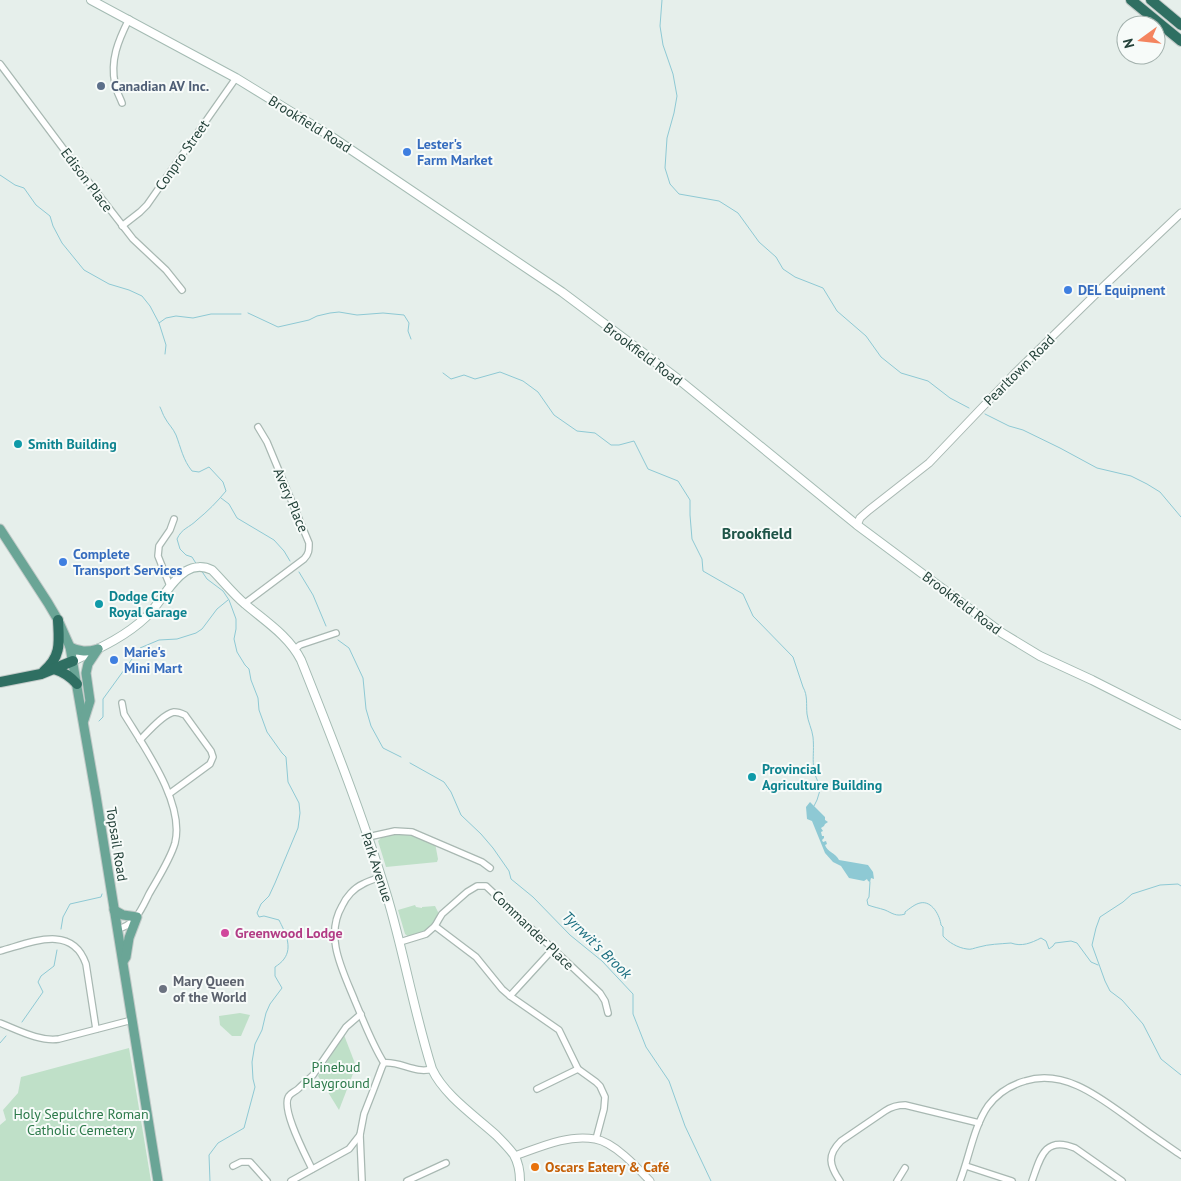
<svg xmlns="http://www.w3.org/2000/svg" width="1181" height="1181" viewBox="0 0 1181 1181" font-family="'PT Sans',sans-serif">
<rect width="100%" height="100%" fill="#e6efeb"/>
<g fill="#bfe0c8">
<polygon points="398,833 415,835 435,843 438,859 437,862 386,867 378,841 382,837"/>
<polygon points="415,905 416,907 422,908 422,907 435,906 439,914 430,930 409,937 405,934 398,910"/>
<polygon points="240,1013 250,1015 241,1036 232,1036 220,1025 219,1016"/>
<polygon points="344,1035 356,1066 339,1110 318,1076"/>
<polygon points="129,1048 151,1181 0,1181 0,1125 6,1120 3,1110 18,1093 21,1077"/>
</g>
<path fill="#8ec9d4" d="M810,802l15,15v3l3,2 -3,2 -1,2 -3,2 2,3 -2,1 1,4h2v2l-2,2 1,2 3,-1 1,3 -2,1c2,7 11,8 14,15l29,5 5,7 1,7 -3,-1 -1,4 -2,-1 -1,-2 -3,2 -15,-3 -8,-12 -8,-4 -8,-9 -13,-32 -5,-2 -1,-12z"/>
<g fill="none" stroke-linecap="round" stroke-linejoin="round">
<g stroke="#8ec9d4" stroke-width="1">
<polyline points="662,0 660,26 663,45 673,74 677,96 674,113 667,138 665,168 670,184 679,194 719,201 738,213 759,242 776,257 783,269 795,277 823,288 837,311 866,336 881,357 901,373 928,381 950,398 969,408"/>
<polyline points="0,175 15,185 24,188 36,205 50,216 53,226 62,243 84,270 109,284 129,290 142,296 150,306 159,323 166,345 165,354"/>
<polyline points="248,313 278,327 309,320 317,316 330,313 339,312 357,315 383,313 404,315 409,323 408,331 411,339"/>
<polyline points="159,323 166,318 176,316 193,318 211,314 241,314"/>
<path d="M443,373l8,6 13,-4 11,4 25,-7 23,9 15,11 16,23 23,16 18,2 16,12h8l15,-4 14,28 30,12 12,19v15l2,24 10,20 1,12 40,23 10,22 40,41 10,30c5,9 3,17 4,27 1,8 5,15 6,23 2,20 -4,31 8,50l-4,13 -3,6"/>
<path d="M160,407c2,4 3,8 5,11 3,6 8,10 11,17 5,13 7,25 16,36l7,1 10,-5 14,15 3,9c-9,11 -18,20 -29,29 -8,8 -15,8 -20,19l3,10 6,6 6,2 5,8"/>
<polyline points="985,414 1009,426 1023,430 1060,448 1097,468 1131,476 1147,484 1160,492 1181,517"/>
<polyline points="221,498 229,504 237,518 274,540 284,551 290,561"/>
<path d="M201,570l6,9 16,12 6,9 7,19v10l-2,10 3,13 8,13 4,4 2,11 7,18 1,12 8,22 15,21 4,4 2,25 11,21 1,10 -2,15 -23,55 -6,13 -8,8 -4,9 2,4 5,-1 15,4c6,12 14,27 5,39 -2,3 -6,6 -9,8v9l7,12 -12,16 -4,9 -4,17 -7,14 -3,18 1,17 2,8 -11,41 -26,15 -9,12 1,26"/>
<polyline points="299,572 313,595 326,626"/>
<polyline points="338,640 349,648 363,678 366,709 371,726 383,748 401,757"/>
<polyline points="99,721 103,717 103,699 140,648 159,640 177,639 196,633 202,629 217,609 228,600"/>
<polyline points="410,763 444,782 451,792 461,815 481,834 493,848 509,871 511,879 533,897 570,935 602,961 633,994 633,1014 646,1047 669,1081 685,1126 711,1181"/>
<path d="M870,882l-1,15 -2,3 1,5c5,2 11,3 17,5 7,3 11,7 20,4v-2c4,-3 10,-8 15,-9 12,-3 20,13 21,22l2,2v9c5,6 15,12 24,13 4,1 7,-1 12,-2 10,-3 21,-3 32,-4 11,4 20,0 30,-5l5,3 3,8 4,-3 2,-3 16,-2 6,2 14,19 7,3"/>
<polyline points="1181,886 1178,884 1160,885 1132,894 1123,902 1100,917 1096,928 1092,945 1105,981 1110,991 1122,1000 1143,1024 1161,1059 1181,1075"/>
<polyline points="61,929 63,917 70,904 101,897 102,894"/>
<polyline points="22,1022 43,992 38,982 41,976 54,966 57,950"/>
<polyline points="0,1043 6,1036"/>
</g>
<g stroke="#a8b8b2" stroke-width="8">
<g id="minor">
<polyline points="0,64 77,167 133,239 166,270 182,290"/>
<path d="M122,103c-2,-6 -6,-12 -7,-19 -5,-24 3,-43 14,-65"/>
<polyline points="122,226 140,212 147,205 236,78"/>
<polyline points="170,586 158,556 159,546 170,530 174,519"/>
<path d="M244,604l60,-45c5,-5 5,-9 5,-16l-42,-101 -9,-15"/>
<polyline points="295,649 300,645 336,633"/>
<path d="M140,740c8,-8 23,-26 34,-28 4,0 7,1 11,3l26,36 2,6 -3,7 -41,30"/>
<polyline points="368,837 395,831 412,832 482,862 490,868"/>
<path d="M381,877c-6,2 -13,4 -18,7 -9,4 -17,13 -21,22 -18,31 1,65 13,95 9,21 17,43 29,62"/>
<polyline points="435,926 476,957 502,989 510,996 559,1030 578,1069 596,1082 600,1086 605,1097 604,1109 596,1139"/>
<path d="M117,929c18,-3 25,-21 32,-35 9,-16 21,-34 26,-51 10,-40 -31,-96 -51,-129l-2,-11"/>
<polyline points="400,942 426,934 435,926 439,919 442,914 467,892 477,886 486,886 600,993 605,1001 608,1013"/>
<path d="M0,951c30,-8 72,-28 86,13l10,65"/>
<polyline points="510,996 553,949"/>
<path d="M0,1023c18,7 40,19 59,16l73,-19"/>
<polyline points="537,1089 578,1069"/>
<polyline points="360,1135 362,1181"/>
<polyline points="233,1166 241,1162 250,1162 267,1181"/>
<polyline points="966,1166 1012,1181"/>
<path d="M312,1169c-6,-13 -32,-61 -23,-73 2,-3 7,-5 9,-7 5,-5 10,-9 15,-14l33,-48 15,-13"/>
<path d="M291,1181l58,-32 11,-14 4,-21 9,-23 9,-24 2,-4c16,-2 31,11 48,6"/>
<polyline points="407,1181 446,1163"/>
<path d="M840,1181c-11,-16 -13,-26 1,-40l44,-30c6,-4 13,-6 20,-6l74,18"/>
<polyline points="897,1181 905,1168"/>
<path d="M960,1181c9,-23 14,-55 28,-75 9,-12 23,-21 37,-25 41,-13 78,19 109,41 16,12 31,22 47,33"/>
<path d="M1032,1181c8,-22 12,-46 43,-33l47,33"/>
</g>
</g>
<g stroke="#a8b8b2" stroke-width="9">
<g id="tertiary">
<polyline points="857,525 860,518 869,510 929,463 1015,373 1106,284 1181,213"/>
<path d="M515,1156c25,-9 53,-22 80,-17 19,3 42,28 55,42"/>
</g>
</g>
<g stroke="#a4bbb3" stroke-width="10">
<g id="secondary">
<polyline points="91,0 236,78 332,137 562,292 678,379 857,525 1002,633 1040,656 1092,680 1181,725"/>
<path d="M73,661c25,-12 52,-24 73,-44 15,-14 23,-35 40,-46 8,-5 18,-5 26,-1 11,11 21,24 33,34 20,17 44,32 56,56 31,78 62,156 86,236 17,57 27,116 45,173 12,26 43,47 64,66 6,6 13,13 18,20 4,7 6,18 6,26"/>
</g>
</g>
<g stroke="#c2cac8" stroke-width="11">
<g id="primary">
<polyline points="0,529 48,603 58,620 70,647 96,796 158,1181"/>
<path d="M70,647c10,5 17,5 28,2"/>
<polyline points="84,720 90,701 86,673 88,664 98,649"/>
<polyline points="114,910 123,915 137,917 129,938 126,957 124,960"/>
</g>
</g>
<g stroke="#c2cac8" stroke-width="12">
<g id="motorway">
<polyline points="1131,0 1181,41"/>
<polyline points="1151,0 1181,25"/>
<path d="M54,669c10,3 16,7 23,15"/>
<path d="M44,671c18,-15 15,-30 14,-51"/>
<polyline points="0,682 41,674 73,661"/>
</g>
</g>
<use href="#minor" stroke="#fff" stroke-width="5.5"/>
<use href="#tertiary" stroke="#fff" stroke-width="7"/>
<use href="#secondary" stroke="#fff" stroke-width="8"/>
<use href="#primary" stroke="#6aa596" stroke-width="9"/>
<use href="#motorway" stroke="#2f6f62" stroke-width="10"/>
</g>
<circle fill="#5c6f8a" stroke="#f7fbf9" stroke-width="2" cx="101" cy="86" r="5"/>
<g fill="#3f7fe0" stroke="#f7fbf9" stroke-width="2">
<circle cx="407" cy="152" r="5"/>
<circle cx="1068" cy="290" r="5"/>
<circle cx="63" cy="562" r="5"/>
<circle cx="114" cy="660" r="5"/>
</g>
<g fill="#0f9aa8" stroke="#f7fbf9" stroke-width="2">
<circle cx="18" cy="444" r="5"/>
<circle cx="99" cy="604" r="5"/>
<circle cx="752" cy="777" r="5"/>
</g>
<circle fill="#d1479c" stroke="#f7fbf9" stroke-width="2" cx="225" cy="933" r="5"/>
<circle fill="#6b7280" stroke="#f7fbf9" stroke-width="2" cx="163" cy="989" r="5"/>
<circle fill="#e8710a" stroke="#f7fbf9" stroke-width="2" cx="535" cy="1167" r="5"/>
<g text-anchor="middle" stroke-width="4" stroke-linejoin="round" paint-order="stroke">
<g font-size="14" font-weight="bold" fill="#4e5e75" stroke="#f7fbf9" text-anchor="start">
<text x="111" y="91">Canadian AV Inc.</text>
</g>
<g font-size="14" fill="#24423a" stroke="#f7fbf9">
<text transform="translate(310 124) rotate(32)" y="5">Brookfield Road</text>
<text transform="translate(182 155) rotate(-55)" y="5">Conpro Street</text>
<text transform="translate(87 180) rotate(53)" y="5">Edison Place</text>
<text transform="translate(643 354) rotate(37)" y="5">Brookfield Road</text>
<text transform="translate(1019 370) rotate(-45)" y="5">Pearltown Road</text>
<text transform="translate(291 500) rotate(67)" y="5">Avery Place</text>
<text transform="translate(962 603) rotate(37)" y="5">Brookfield Road</text>
<text transform="translate(117 844) rotate(81)" y="5">Topsail Road</text>
<text transform="translate(377 867) rotate(72)" y="5">Park Avenue</text>
<text transform="translate(533 930) rotate(44)" y="5">Commander Place</text>
</g>
<g font-size="14" font-weight="bold" fill="#366cbe" stroke="#f7fbf9" text-anchor="start">
<text x="417" y="149">Lester's<tspan x="417" dy="16">Farm Market</tspan></text>
<text x="1078" y="295">DEL Equipnent</text>
<text x="73" y="559">Complete<tspan x="73" dy="16">Transport Services</tspan></text>
<text x="124" y="657">Marie's<tspan x="124" dy="16">Mini Mart</tspan></text>
</g>
<g font-size="14" font-weight="bold" fill="#0d838f" stroke="#f7fbf9" text-anchor="start">
<text x="28" y="449">Smith Building</text>
<text x="109" y="601">Dodge City<tspan x="109" dy="16">Royal Garage</tspan></text>
<text x="762" y="774">Provincial<tspan x="762" dy="16">Agriculture Building</tspan></text>
</g>
<g font-size="14" font-weight="bold" fill="#b23c85" stroke="#f7fbf9" text-anchor="start">
<text x="235" y="938">Greenwood Lodge</text>
</g>
<g font-size="14" font-weight="bold" fill="#5b616d" stroke="#f7fbf9" text-anchor="start">
<text x="173" y="986">Mary Queen<tspan x="173" dy="16">of the World</tspan></text>
</g>
<g font-size="14" fill="#2d7a4b" stroke="#f7fbf9">
<text x="336" y="1072">Pinebud<tspan x="336" dy="16">Playground</tspan></text>
<text x="81" y="1119">Holy Sepulchre Roman<tspan x="81" dy="16">Catholic Cemetery</tspan></text>
</g>
<g font-size="14" font-weight="bold" fill="#c56008" stroke="#f7fbf9" text-anchor="start">
<text x="545" y="1172">Oscars Eatery &amp; Café</text>
</g>
<g font-size="15" font-style="italic" fill="#1c6f80" stroke="#f7fbf9">
<text transform="translate(597 945) rotate(44)" y="5">Tyrrwit's Brook</text>
</g>
<g font-size="16" font-weight="bold" fill="#1f5548" stroke="#f7fbf9">
<text x="757" y="539">Brookfield</text>
</g>
</g>
<g transform="translate(1141 40) rotate(255)"><circle r="24" fill="#f7fbf9" stroke="#a3b1ad"/>
<path d="M0-4L9 19L0 12L-9 19Z" fill="#f4845f"/>
<text y="-8" font-size="14" font-weight="bold" text-anchor="middle" fill="#24423a">N</text>
</g>
</svg>
